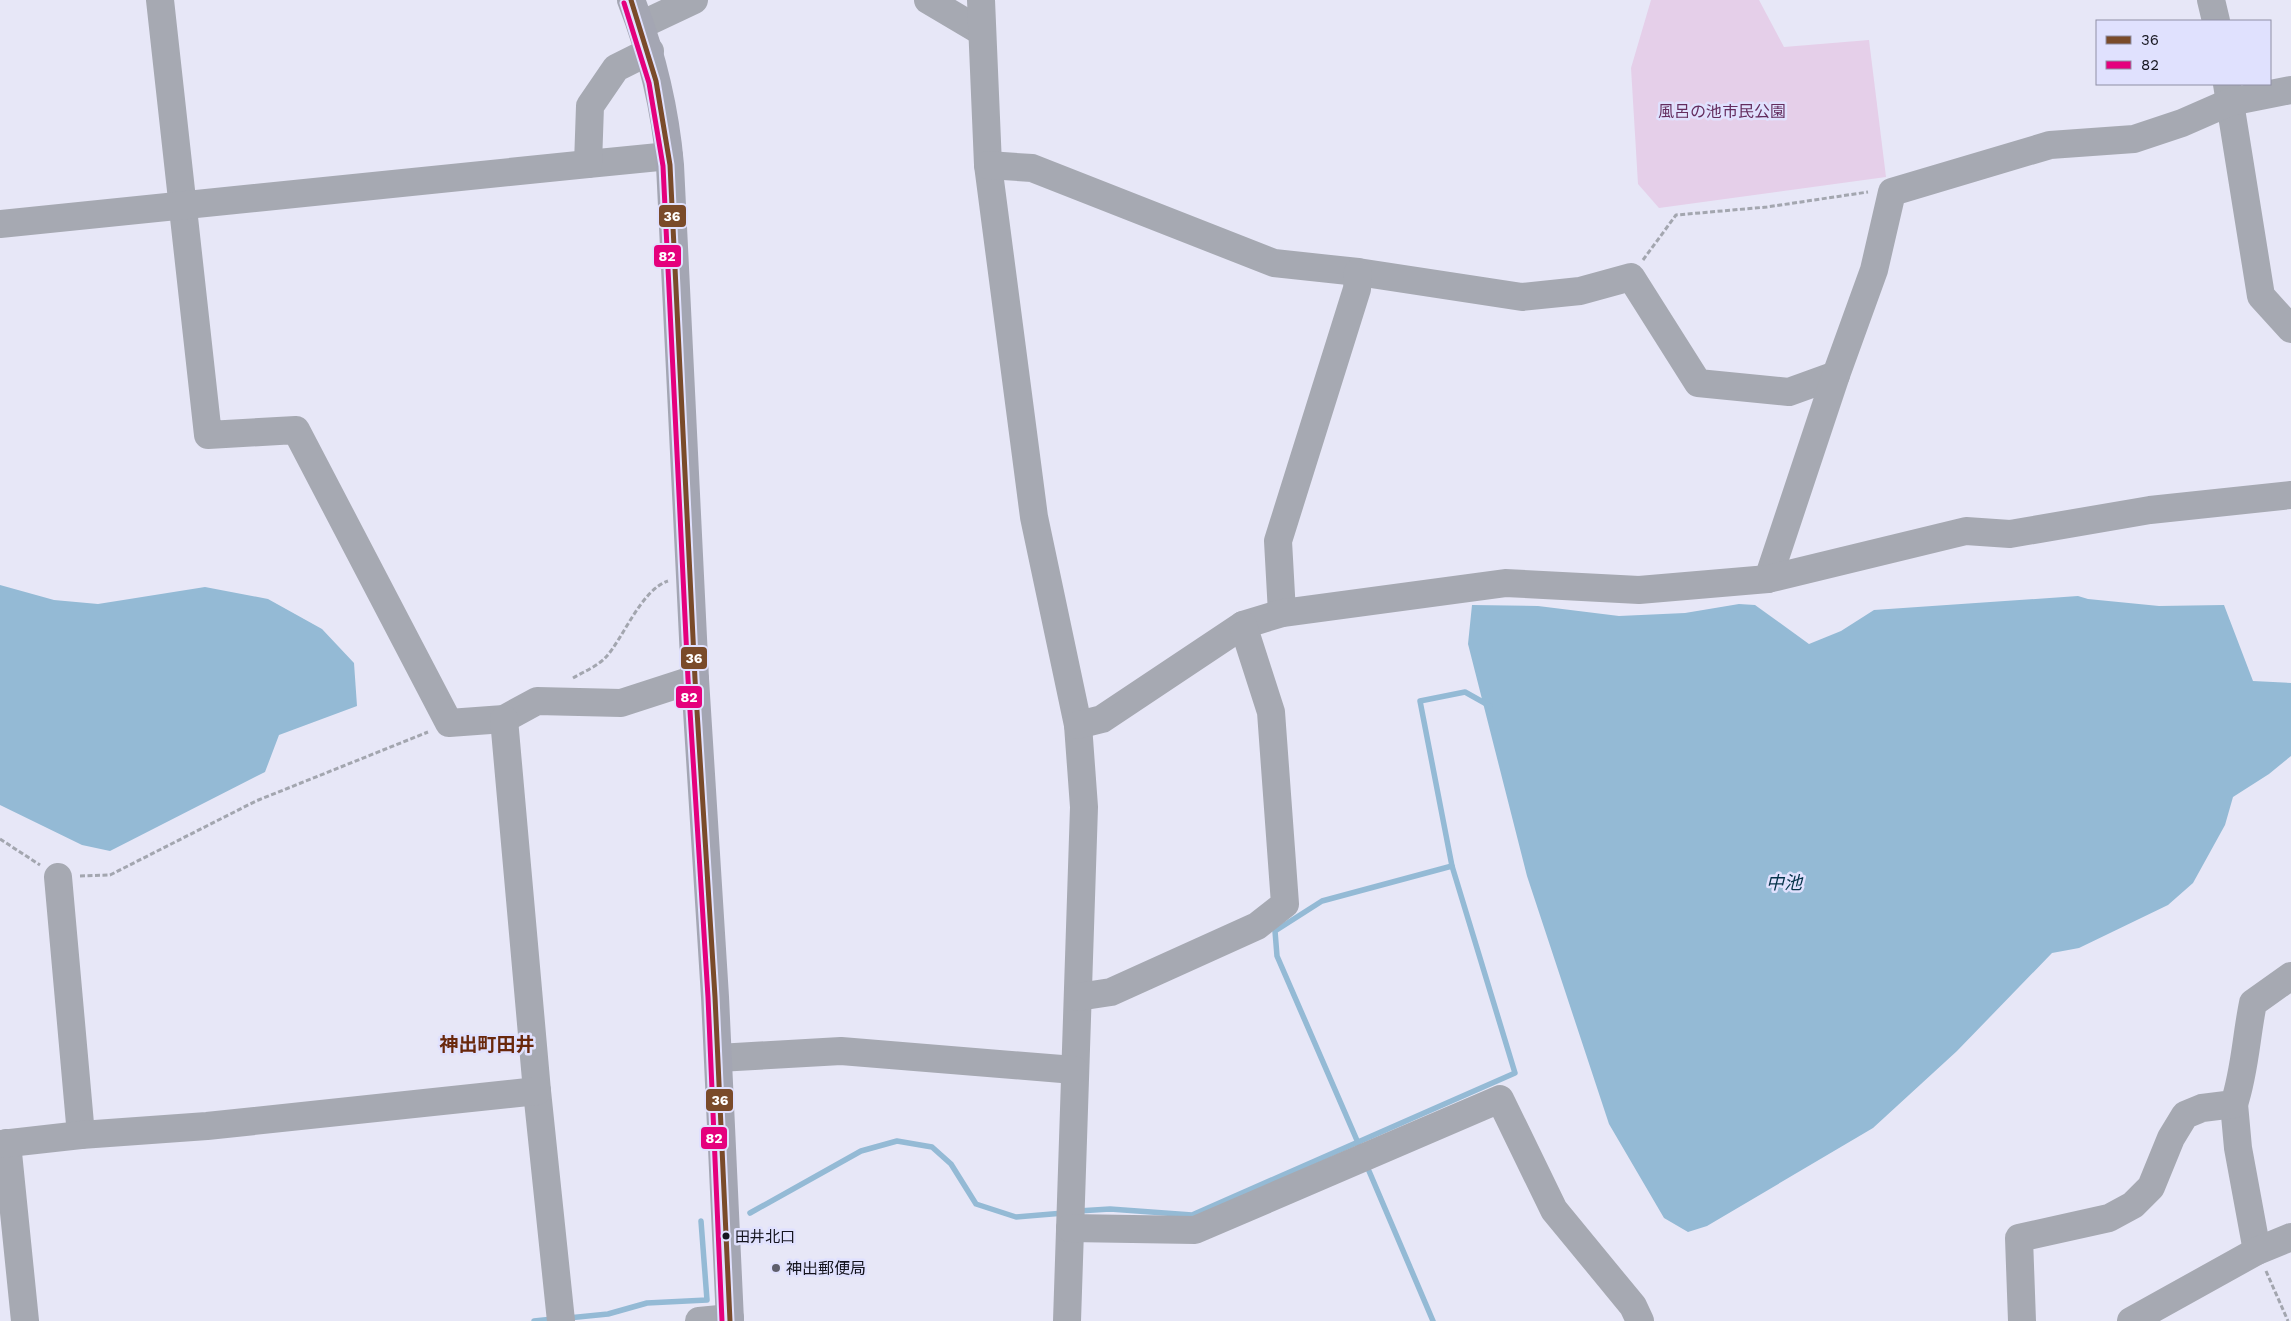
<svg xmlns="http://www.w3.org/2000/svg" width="2291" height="1321" viewBox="0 0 2291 1321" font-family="'Work Sans','Noto Sans JP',sans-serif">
<rect width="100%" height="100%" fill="#e7e7f7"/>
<polygon fill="#e5cfe9" points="1651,0 1759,0 1784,47 1869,40 1886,177 1659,208 1638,184 1631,68"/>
<g fill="#94bad5">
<polygon points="0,585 54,600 98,604 205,587 268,599 322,629 354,663 357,706 279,735 265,772 110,851 82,845 0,805"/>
<polygon points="2078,596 2088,599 2159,606 2224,605 2253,681 2291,683 2291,756 2269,774 2233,797 2225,825 2193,883 2168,905 2079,948 2052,953 1957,1051 1873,1128 1707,1226 1688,1232 1664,1218 1609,1124 1527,876 1468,644 1472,605 1538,606 1619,616 1685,613 1739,604 1755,605 1809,644 1841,631 1874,610"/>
</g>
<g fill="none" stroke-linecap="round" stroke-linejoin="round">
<g stroke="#94bad5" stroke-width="5.5">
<polyline points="1359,1145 1277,956 1275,931 1322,901 1452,866"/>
<polyline points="1369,1171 1433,1321"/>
<polyline points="1078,1211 1110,1209 1192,1215 1515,1073 1452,866 1420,701 1465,692 1490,706"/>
<polyline points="750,1213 861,1151 897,1141 932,1147 951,1164 976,1204 1016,1217 1064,1213"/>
<polyline points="568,1318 608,1314 647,1303 707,1300 701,1221"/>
<polyline points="534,1321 553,1319"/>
</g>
<g stroke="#a3a6af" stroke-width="3" stroke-dasharray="5 2.5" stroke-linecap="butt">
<polyline points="1643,260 1676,215 1767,207 1868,192"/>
<path d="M573,678c10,-6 25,-12 33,-21 18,-20 35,-67 62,-76"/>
<polyline points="0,839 40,865"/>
<polyline points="80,876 110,875 256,801 428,732"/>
<polyline points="2266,1271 2288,1321"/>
</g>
<g stroke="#a6a9b2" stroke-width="28">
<polyline points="160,0 208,435 296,430 449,723 504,719 537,701 621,703 695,679"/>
<polyline points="928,0 982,32"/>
<polyline points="981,0 988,165 1034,517 1078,725 1084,807 1067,1321"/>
<polyline points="2211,0 2216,21"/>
<polyline points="641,25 694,0"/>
<polyline points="2227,84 2261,296 2291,329"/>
<polyline points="588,164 669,156"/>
<polyline points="988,165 1032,168 1274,263 1358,272 1522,297 1580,291 1631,277 1698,383 1789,392 1836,375"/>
<polyline points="0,224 588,164 590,106 616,68 650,51"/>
<polyline points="1768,579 1836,375 1874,270 1892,192 2050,145 2134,139 2182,123 2230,102 2291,90"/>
<polyline points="1282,613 1278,541 1357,289 1358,272"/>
<polyline points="504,719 537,1091 561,1321"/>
<polyline points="1078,725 1102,719 1243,625 1282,613 1505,583 1639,590 1768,579 1966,531 2010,534 2150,510 2291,495"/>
<polyline points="58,877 81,1135"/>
<polyline points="1078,997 1111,992 1257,926 1285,904 1271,712 1243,625"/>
<polyline points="718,1058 841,1051 1074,1070"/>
<polyline points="2234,1104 2238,1148 2257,1251"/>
<polyline points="7,1143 25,1321"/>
<polyline points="0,1144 81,1135 207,1126 537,1091"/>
<polyline points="1070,1228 1195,1230 1500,1099 1554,1210 1633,1306 1640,1321"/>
<polyline points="699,1321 730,1318"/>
<path d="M2022,1321l-3,-83 90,-20 24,-13 18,-18 20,-49 14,-23 17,-7 32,-4c11,-33 12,-67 19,-101l38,-27"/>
<polyline points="2131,1321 2257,1251 2291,1237"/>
</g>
<path stroke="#a4a6b3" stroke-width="28" d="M631,0c21,54 34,108 39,165l25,514 20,318 15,324"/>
<g stroke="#e0e1fe" stroke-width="9">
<polyline id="bus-1" points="631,0 656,81 670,165 695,679 715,997 730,1321"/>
</g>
<g stroke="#e0e1fe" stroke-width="9">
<polyline id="bus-2" points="624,3 649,83 663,166 688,679 708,997 722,1321"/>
</g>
<use href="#bus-1" stroke="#7a4b2a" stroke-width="5"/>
<use href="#bus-2" stroke="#e5007d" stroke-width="5"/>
</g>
<circle fill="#15151f" stroke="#e0e1fe" stroke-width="2" cx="726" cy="1236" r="4.5"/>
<circle fill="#5e5e6b" stroke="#e0e1fe" stroke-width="2" cx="776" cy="1268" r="5"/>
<g text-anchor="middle" stroke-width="5" stroke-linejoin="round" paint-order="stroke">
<g font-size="15" fill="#15151f" stroke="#e0e1fe" text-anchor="start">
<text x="735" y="1242">田井北口</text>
</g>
<g font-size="16" fill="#632c5e" stroke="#e0e1fe">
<text x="1722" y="117">風呂の池市民公園</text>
</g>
<g font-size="16" fill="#15151f" stroke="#e0e1fe" text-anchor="start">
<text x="786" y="1274">神出郵便局</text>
</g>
<g font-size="18" font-style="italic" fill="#033148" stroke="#e0e1fe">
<text x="1784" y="889">中池</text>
</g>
<g font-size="19" font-weight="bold" fill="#69280c" stroke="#e0e1fe">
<text x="487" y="1051">神出町田井</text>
</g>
</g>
<g stroke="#e0e1fe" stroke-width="2">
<rect x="658" y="204" width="29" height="24" rx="5" fill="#7a4b2a"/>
<rect x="653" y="244" width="29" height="24" rx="5" fill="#e5007d"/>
<rect x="680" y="646" width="28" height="24" rx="5" fill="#7a4b2a"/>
<rect x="675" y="685" width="28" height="24" rx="5" fill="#e5007d"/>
<rect x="705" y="1088" width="29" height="24" rx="5" fill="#7a4b2a"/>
<rect x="700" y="1126" width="28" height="24" rx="5" fill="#e5007d"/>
</g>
<g font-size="14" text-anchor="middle" font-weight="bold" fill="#fff">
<text x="672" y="221">36</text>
<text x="667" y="261">82</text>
<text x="694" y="663">36</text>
<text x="689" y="702">82</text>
<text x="720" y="1105">36</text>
<text x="714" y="1143">82</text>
</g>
<rect x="2096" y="20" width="175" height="65" fill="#e0e1fe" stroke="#8f8fa5"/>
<rect x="2106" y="36" width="25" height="8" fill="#7a4b2a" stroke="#8f8fa5"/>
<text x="2141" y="45" font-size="15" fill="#15151f">36</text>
<rect x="2106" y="61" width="25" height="8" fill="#e5007d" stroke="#8f8fa5"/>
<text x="2141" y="70" font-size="15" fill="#15151f">82</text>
</svg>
